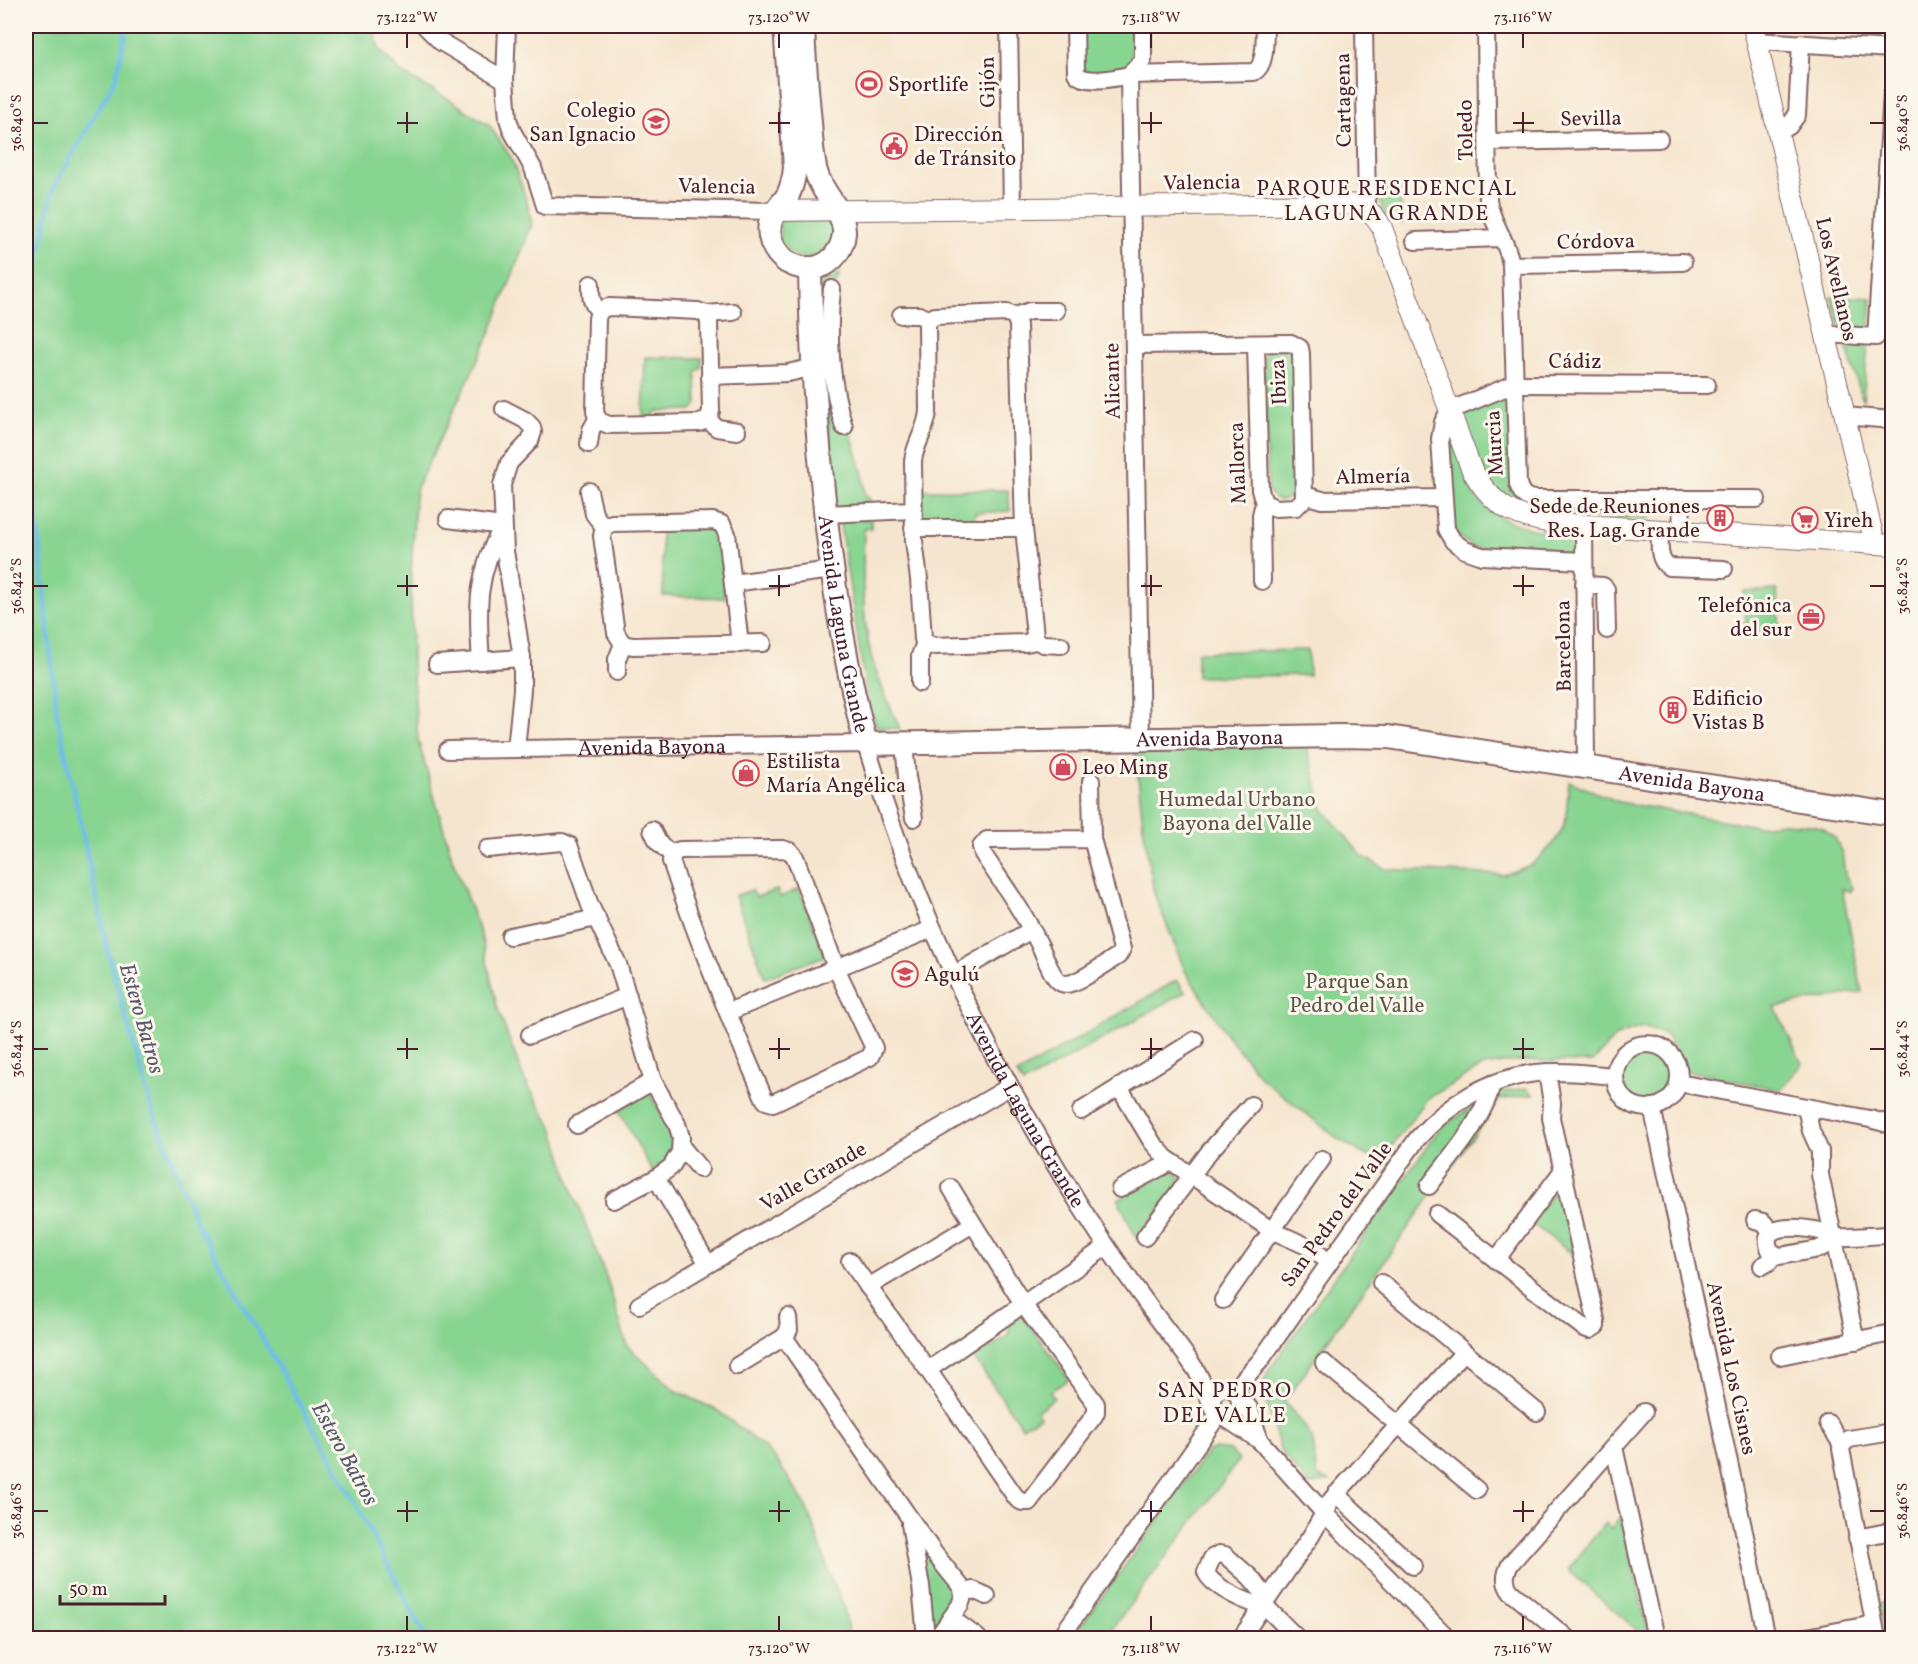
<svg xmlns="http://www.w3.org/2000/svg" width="1918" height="1664" viewBox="0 0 1918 1664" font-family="Vollkorn,serif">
<rect width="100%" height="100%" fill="#fbf7ec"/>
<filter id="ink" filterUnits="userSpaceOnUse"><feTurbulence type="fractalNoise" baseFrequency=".0167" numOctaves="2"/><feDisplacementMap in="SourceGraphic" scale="12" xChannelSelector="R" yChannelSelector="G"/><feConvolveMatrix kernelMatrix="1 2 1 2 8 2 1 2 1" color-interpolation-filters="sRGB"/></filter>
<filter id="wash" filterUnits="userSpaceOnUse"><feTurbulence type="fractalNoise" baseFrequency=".008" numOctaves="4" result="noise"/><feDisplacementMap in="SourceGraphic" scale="24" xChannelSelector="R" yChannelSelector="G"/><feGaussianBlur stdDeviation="1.35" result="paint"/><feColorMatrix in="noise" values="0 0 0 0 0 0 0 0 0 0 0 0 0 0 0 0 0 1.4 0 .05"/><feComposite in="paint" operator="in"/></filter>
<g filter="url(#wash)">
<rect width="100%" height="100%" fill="#f6e5ce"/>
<g fill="#88d491" stroke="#697a5e" stroke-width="1.5">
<polygon points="26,26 373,26 379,49 403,74 450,100 489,125 511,157 527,201 532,224 489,336 417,487 415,497 411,577 412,664 418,740 452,858 481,935 498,1010 524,1079 554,1130 574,1195 607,1279 627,1346 675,1390 718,1411 764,1447 777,1461 804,1502 815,1530 832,1581 844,1606 849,1638 26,1638"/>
<path d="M1079,26h52c1,20 6,32 -10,47h-39z"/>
<polygon points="1377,187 1400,188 1402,224 1386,217 1379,199"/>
<polygon points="833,219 835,241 819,257 797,257 780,244 780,220"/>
<polygon points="839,275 837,283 826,289 850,430 863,475 865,496 870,499 870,506 833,507 820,283"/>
<polygon points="1831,296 1872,298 1863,401"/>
<path d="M1286,347l8,8 5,127c-6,16 -20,28 -31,8l-4,-134 3,-8z"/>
<polygon points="645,357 702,358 701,369 696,372 697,404 692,410 657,411 651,418 643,418"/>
<path d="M1503,397l5,2 8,95 133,11v14c-45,-2 -105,0 -145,-23 -14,-8 -23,-27 -29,-41 -5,-14 -10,-25 -11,-40z"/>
<path d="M1452,440c4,10 10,19 13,30 2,6 2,12 5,18 18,34 70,46 106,47l-1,21 -102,-9 -22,-17 -6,-89z"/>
<polygon points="920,490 1008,490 1010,511 975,513 974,521 928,522 922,515"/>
<path d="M844,519l27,1v9h-7c-1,43 -3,85 7,126 6,26 19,50 29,74l-23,-2 -9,-23 -28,-179z"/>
<polygon points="661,528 717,529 720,533 725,598 663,596"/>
<polygon points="1777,590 1780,631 1734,635 1734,624 1746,623 1744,592"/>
<polygon points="1308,650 1309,675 1197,677 1197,652"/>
<polygon points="1306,743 1323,809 1362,856 1385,869 1504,875 1531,865 1553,844 1562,830 1566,817 1569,781 1619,802 1756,826 1785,823 1812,825 1823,828 1835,838 1842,853 1845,874 1852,888 1850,892 1842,888 1862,992 1775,1007 1802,1064 1781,1090 1684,1070 1667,1035 1642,1027 1616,1036 1593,1062 1518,1061 1484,1066 1428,1098 1379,1163 1338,1139 1262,1079 1227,1035 1185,971 1154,893 1143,825 1135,749"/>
<polygon points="799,889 825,956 765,978 735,896 752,890 756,897 777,890 780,897"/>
<polygon points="1177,980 1185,992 1023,1084 1017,1074"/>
<circle cx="1646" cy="1076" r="26"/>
<path d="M1526,1088l7,6 -34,6 -215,302c11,13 27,27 30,45 1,9 1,19 3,29l13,5 -21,4 -29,-35 -18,-64 5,-13 173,-245 31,-20 15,-13z"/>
<path d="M646,1094h4c8,16 30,49 17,65 -3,5 -10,9 -15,12l-34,-62z"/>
<polygon points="1170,1171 1175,1172 1180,1177 1178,1186 1137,1239 1118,1199"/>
<polygon points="1558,1187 1575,1256 1530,1222"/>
<polygon points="1016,1318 1024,1318 1069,1379 1050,1392 1054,1398 1037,1411 1040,1417 1022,1427 969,1351 977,1347 989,1349 1009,1335 1009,1324"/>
<polygon points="1215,1449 1230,1451 1239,1460 1105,1638 1072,1638 1209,1450"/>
<polygon points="1621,1516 1650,1638 1640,1638 1640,1633 1568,1570 1605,1523 1611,1528"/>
<polygon points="919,1540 953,1588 956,1599 934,1629 930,1628"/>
<polygon points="1892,1601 1892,1638 1885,1638 1878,1604"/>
</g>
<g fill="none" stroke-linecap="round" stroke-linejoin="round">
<g stroke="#6fbee9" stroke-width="4.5">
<polyline points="26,317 53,189 116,78 127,26"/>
<polyline points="26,345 29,448 57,714 109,956 149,1101 197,1224 344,1481 426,1638"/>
</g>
</g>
</g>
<g filter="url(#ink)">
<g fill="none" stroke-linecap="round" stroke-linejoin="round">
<g stroke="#866464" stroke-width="20">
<g id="minor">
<polyline points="425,26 441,42 505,80"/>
<polyline points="507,26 505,80 508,119 512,131 533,168 545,206 776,211"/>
<polyline points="1009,26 1012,209"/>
<path d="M1075,26l1,47c7,12 40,5 53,2l125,-3c13,-7 10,-33 11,-46"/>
<polyline points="1364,26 1367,209"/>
<path d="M1486,26l2,174c3,23 20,41 23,65l7,219c3,9 6,14 16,15h223"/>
<polyline points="1756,41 1892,49"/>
<polyline points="1778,133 1789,126 1797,115 1801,43"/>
<polyline points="1488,142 1659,139"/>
<polyline points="1415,241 1502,238"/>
<polyline points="1511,265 1683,262"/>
<path d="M591,284c0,11 -1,20 9,27"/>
<path d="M832,289c-5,48 -2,92 12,138"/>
<path d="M1007,313l8,3 3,9 6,203 11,108 -4,6 -7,1 -91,3 -8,-4 -2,-3 -4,-60 -5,-38 -1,-80c2,-18 14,-32 15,-50l-1,-86 2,-5 6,-4z"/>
<path d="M706,314l3,7 2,90 -3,9 -9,3 -90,2 -10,-4 -4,-9 2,-93c1,-7 5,-11 13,-12l88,4 8,3 27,-2"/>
<polyline points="901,315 919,315 929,320"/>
<polyline points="1015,316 1030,311 1056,311"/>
<polyline points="1825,334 1876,337 1892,94"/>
<polyline points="1256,344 1260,490 1264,503 1261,515 1262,581"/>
<polyline points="1134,345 1291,343 1300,348 1301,354 1304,499 1296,507 1276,508 1264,503"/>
<polyline points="710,376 788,373 823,365"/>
<polyline points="504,409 525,420 532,427 533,432 530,441 509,463 502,485 505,551 522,658 522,690 516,749"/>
<polyline points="1845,416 1892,420"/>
<polyline points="708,420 717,428 737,431"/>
<polyline points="589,444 591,430 597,419"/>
<polyline points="589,491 594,514 604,527"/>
<polyline points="1304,495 1322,500 1443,498"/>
<polyline points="1681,499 1682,531"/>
<polyline points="826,514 913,510"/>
<polyline points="448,519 503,526"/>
<polyline points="1584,525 1586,767"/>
<polyline points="913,528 1024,528"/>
<path d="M1660,530c0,13 -3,30 9,37l55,2"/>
<polyline points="1584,561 1482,556 1465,550 1453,541 1446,529 1440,439 1443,422 1449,411 1514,384 1707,385"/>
<polyline points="733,583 832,570"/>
<polyline points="1584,585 1603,586 1606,589 1607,630"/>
<polyline points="1033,639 1043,644 1061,645"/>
<polyline points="740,644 727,534 722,524 713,521 612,523 604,527 602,536 616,633 623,644 633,646 763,643"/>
<path d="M481,661c-4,-52 -5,-88 22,-135"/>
<polyline points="437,664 522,658"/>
<polyline points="617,672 617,659 623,644"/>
<polyline points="920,683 920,656 925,642"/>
<polyline points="1141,741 1129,75 1143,60 1143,26"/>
<polyline points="904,743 907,777 914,818"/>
<path id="s1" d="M448,750l418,-6c48,165 124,318 215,463 23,36 47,71 72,105 14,19 30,38 43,58 6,10 10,22 15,33"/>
<path d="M1091,781l1,58 30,110 -4,7c-12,7 -40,28 -52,28 -14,0 -21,-30 -27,-40 -15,-32 -37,-61 -56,-90l-2,-7 6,-7 105,-1"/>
<polyline points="652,830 658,842 672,855"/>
<polyline points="487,849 562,842 569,845 590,905 618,964 653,1081 677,1124 681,1137 680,1152 671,1167 656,1178 614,1200"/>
<path d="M783,849l7,2 5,6 41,111 38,80 -4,9 -97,46 -7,-2 -2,-3c-34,-78 -67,-157 -93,-237l3,-9 6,-2z"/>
<polyline points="510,936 597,918"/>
<polyline points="953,975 1031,930"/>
<polyline points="728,1012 932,929"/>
<polyline points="530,1035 628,996"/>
<circle cx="1647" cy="1076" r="32"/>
<polyline points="1679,1083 1870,1119 1892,1125"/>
<polyline points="1119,1087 1152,1142 1166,1158 1271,1230 1311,1248 1329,1262"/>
<polyline points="1652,1107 1767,1638"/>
<polyline points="1806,1107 1811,1131 1820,1151 1820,1175 1856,1341"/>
<polyline points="1081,1111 1195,1040"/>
<polyline points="577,1125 653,1081"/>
<polyline points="681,1146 700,1169"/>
<polyline points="656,1178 708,1264"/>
<path d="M1429,1186c23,-31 53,-63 63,-102"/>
<polyline points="1120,1189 1171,1162"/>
<polyline points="1437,1214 1584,1328 1590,1330 1596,1326 1596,1320 1551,1118 1552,1103 1547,1072"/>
<polyline points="1755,1220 1763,1222 1772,1232"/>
<polyline points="1145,1237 1209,1152 1251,1105"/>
<path d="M1834,1237l-6,7 -9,5 -39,7 -9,-4c-17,-33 37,-24 53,-20 4,2 8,4 13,5 18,1 37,-2 55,-2"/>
<polyline points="1496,1260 1563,1170"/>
<polyline points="850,1261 928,1370 1017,1499 1022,1502 1029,1502 1094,1416 1096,1412 1096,1404 1023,1304 951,1188"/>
<polyline points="1762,1266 1769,1262 1774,1254"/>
<polyline points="1381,1283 1537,1412"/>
<polyline points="868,1287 973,1224"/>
<polyline points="1223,1300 1322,1159"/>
<polyline points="639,1305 1009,1087"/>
<polyline points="784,1337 934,1553 962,1588 963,1597 960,1605 937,1638"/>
<polyline points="1780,1356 1892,1333"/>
<polyline points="1324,1363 1477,1490"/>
<polyline points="737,1366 784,1337 789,1330 788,1317"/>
<polyline points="928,1370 1106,1247"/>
<circle cx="1226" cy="1402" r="14"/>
<path d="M1234,1390l26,-29 157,-222c31,-35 72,-61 119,-66 26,-3 53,1 79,3"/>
<polyline points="1239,1396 1249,1408 1260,1441"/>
<polyline points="1221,1415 1260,1441 1324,1513 1448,1638"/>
<polyline points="1828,1423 1842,1445"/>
<polyline points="1614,1447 1656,1638"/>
<polyline points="1336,1494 1413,1566"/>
<polyline points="910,1524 921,1586 926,1638"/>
<polyline points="1857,1538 1892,1531"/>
<polyline points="963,1593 973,1590 987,1596"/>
<path d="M1264,1605c-15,0 -53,-19 -58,-33l6,-14 7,-4 6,1 25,22 11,13 3,15 33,33"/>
<polyline points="951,1618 978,1638"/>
<polyline points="1060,1638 1219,1414"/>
<polyline points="1241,1638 1311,1536 1332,1499 1464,1352"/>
<path d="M1567,1638l-56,-46c-8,-10 -6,-19 0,-29l133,-151"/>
<polyline points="1802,1638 1874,1624"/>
<polyline points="1877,1638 1841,1449 1842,1445 1849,1439 1892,1432"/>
</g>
</g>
<g stroke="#866464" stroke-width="22">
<g id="tertiary">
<polyline points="1753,26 1875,544"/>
<path d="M776,211l571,-7c17,1 28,9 35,24l89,240c20,37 43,50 84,55l337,22"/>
</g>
</g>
<g stroke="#866464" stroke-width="26">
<g id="secondary">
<path d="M785,26l10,142c-1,10 -3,18 -7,27 -5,8 -12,14 -16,23 -7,16 1,34 15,44 9,5 21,8 31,5 15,-4 25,-19 26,-34 1,-22 -22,-38 -28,-61 -4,-16 -5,-34 -6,-50 -3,-32 -6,-64 -7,-96"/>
<path id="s2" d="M810,268c1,84 7,168 16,251 9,76 20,151 40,225l475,-8 47,1 504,77"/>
</g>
</g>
<use href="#minor" stroke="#fff" stroke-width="16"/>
<use href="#tertiary" stroke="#fff" stroke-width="20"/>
<use href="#secondary" stroke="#fff" stroke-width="22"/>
</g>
</g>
<path fill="none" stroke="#4a1f2b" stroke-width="2" d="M407,33v15M779,33v15M1151,33v15M1523,33v15M407,112v21M779,112v21M1151,112v21M1523,112v21M33,123h15M397,123h21M769,123h21M1141,123h21M1513,123h21M1870,123h15M407,575v21M779,575v21M1151,575v21M1523,575v21M33,586h15M397,586h21M769,586h21M1141,586h21M1513,586h21M1870,586h15M407,1038v21M779,1038v21M1151,1038v21M1523,1038v21M33,1049h15M397,1049h21M769,1049h21M1141,1049h21M1513,1049h21M1870,1049h15M407,1501v21M779,1501v21M1151,1501v21M1523,1501v21M33,1511h15M397,1511h21M769,1511h21M1141,1511h21M1513,1511h21M1870,1511h15M407,1616v15M779,1616v15M1151,1616v15M1523,1616v15"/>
<defs>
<g id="stadium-ring" transform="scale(1.35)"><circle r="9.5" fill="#fbf7ec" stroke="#d1495b" stroke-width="1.5"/><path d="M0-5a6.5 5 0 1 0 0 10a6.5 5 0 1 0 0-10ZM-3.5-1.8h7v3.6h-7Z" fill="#d1495b"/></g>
<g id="school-ring" transform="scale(1.35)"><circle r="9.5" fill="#fbf7ec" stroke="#d1495b" stroke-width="1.5"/><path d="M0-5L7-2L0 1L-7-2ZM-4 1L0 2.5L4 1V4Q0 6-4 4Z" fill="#d1495b"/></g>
<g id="civic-ring" transform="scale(1.35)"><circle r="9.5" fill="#fbf7ec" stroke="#d1495b" stroke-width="1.5"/><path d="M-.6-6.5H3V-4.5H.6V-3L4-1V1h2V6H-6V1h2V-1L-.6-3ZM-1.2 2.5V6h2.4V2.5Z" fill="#d1495b"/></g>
<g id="building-ring" transform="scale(1.35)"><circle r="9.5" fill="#fbf7ec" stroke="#d1495b" stroke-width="1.5"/><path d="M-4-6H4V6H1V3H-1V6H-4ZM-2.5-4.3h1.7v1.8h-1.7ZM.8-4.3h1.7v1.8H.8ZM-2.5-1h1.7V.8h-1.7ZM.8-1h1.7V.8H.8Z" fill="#d1495b"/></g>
<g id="supermarket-ring" transform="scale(1.35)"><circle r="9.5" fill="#fbf7ec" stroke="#d1495b" stroke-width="1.5"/><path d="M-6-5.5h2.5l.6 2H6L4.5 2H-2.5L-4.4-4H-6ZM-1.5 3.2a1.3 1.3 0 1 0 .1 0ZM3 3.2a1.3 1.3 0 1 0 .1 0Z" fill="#d1495b"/></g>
<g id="office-ring" transform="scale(1.35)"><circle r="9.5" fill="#fbf7ec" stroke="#d1495b" stroke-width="1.5"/><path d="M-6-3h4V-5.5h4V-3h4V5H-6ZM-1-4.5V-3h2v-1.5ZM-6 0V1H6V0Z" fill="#d1495b"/></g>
<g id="shop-ring" transform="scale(1.35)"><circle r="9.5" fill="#fbf7ec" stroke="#d1495b" stroke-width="1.5"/><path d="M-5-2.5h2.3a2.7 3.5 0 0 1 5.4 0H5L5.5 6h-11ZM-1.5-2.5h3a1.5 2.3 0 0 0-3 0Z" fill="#d1495b"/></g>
</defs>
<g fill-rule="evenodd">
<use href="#stadium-ring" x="869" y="84"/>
<use href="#school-ring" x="656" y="122"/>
<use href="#civic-ring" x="894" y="146"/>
<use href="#building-ring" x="1720" y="518"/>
<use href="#supermarket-ring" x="1805" y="520"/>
<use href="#office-ring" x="1811" y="617"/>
<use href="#building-ring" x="1673" y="710"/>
<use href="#shop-ring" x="1063" y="767"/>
<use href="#shop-ring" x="746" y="773"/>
<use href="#school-ring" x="905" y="974"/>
</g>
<g text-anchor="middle" stroke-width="6" stroke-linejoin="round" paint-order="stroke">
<g font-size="21" fill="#4a1f2b" stroke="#fbf7ec">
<text transform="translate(987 82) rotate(-91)" y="7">Gijón</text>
<text transform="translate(1343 100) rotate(-91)" y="7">Cartagena</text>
<text transform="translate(1591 118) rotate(-1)" y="7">Sevilla</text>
<text transform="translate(1465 130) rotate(-91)" y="7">Toledo</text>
<text transform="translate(1202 182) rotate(-1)" y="7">Valencia</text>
<text transform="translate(717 186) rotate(1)" y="7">Valencia</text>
<text transform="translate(1596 241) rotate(-1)" y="7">Córdova</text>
<text transform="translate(1837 279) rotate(77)" y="7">Los Avellanos</text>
<text x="1575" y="368">Cádiz</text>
<text transform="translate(1112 381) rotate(-91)" y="7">Alicante</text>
<text transform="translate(1278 382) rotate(-93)" y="7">Ibiza</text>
<text transform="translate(1494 443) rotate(-93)" y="7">Murcia</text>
<text transform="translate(1237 463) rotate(-92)" y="7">Mallorca</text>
<text transform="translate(1373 476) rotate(-1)" y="7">Almería</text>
<text dy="7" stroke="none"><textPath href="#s2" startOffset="358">Avenida Laguna Grande</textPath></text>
<text transform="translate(1563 646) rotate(-91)" y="7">Barcelona</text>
<text dy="7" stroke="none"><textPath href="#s2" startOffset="824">Avenida Bayona</textPath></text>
<text dy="7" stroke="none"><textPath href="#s1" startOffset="204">Avenida Bayona</textPath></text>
<text dy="7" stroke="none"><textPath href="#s2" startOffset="1310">Avenida Bayona</textPath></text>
<text dy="7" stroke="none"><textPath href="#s1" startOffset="818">Avenida Laguna Grande</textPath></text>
<text transform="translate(813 1176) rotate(-30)" y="7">Valle Grande</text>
<text transform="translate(1336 1214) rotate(-54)" y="7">San Pedro del Valle</text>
<text transform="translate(1732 1368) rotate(78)" y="7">Avenida Los Cisnes</text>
</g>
<g font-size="21" fill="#4a1f2b" stroke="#fbf7ec" text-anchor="start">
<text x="888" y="91">Sportlife</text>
<text x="636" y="117" text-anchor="end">Colegio<tspan x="636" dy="24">San Ignacio</tspan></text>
<text x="914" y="141">Dirección<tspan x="914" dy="24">de Tránsito</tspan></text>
<text x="1700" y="513" text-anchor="end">Sede de Reuniones<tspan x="1700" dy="24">Res. Lag. Grande</tspan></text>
<text x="1824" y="527">Yireh</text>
<text x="1792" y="612" text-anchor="end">Telefónica<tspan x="1792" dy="24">del sur</tspan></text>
<text x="1692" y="705">Edificio<tspan x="1692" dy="24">Vistas B</tspan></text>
<text x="766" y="768">Estilista<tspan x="766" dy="24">María Angélica</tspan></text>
<text x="1082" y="774">Leo Ming</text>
<text x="924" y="981">Agulú</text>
</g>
<g font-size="21" fill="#5d554a" stroke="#fbf7ec">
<text x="1237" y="806">Humedal Urbano<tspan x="1237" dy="24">Bayona del Valle</tspan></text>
<text x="1357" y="988">Parque San<tspan x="1357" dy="24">Pedro del Valle</tspan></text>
</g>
<g font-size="22" letter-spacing="1.5" fill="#4a1f2b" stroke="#fbf7ec">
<text x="1387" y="195">PARQUE RESIDENCIAL<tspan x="1387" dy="25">LAGUNA GRANDE</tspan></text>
<text x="1225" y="1397">SAN PEDRO<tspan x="1225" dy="25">DEL VALLE</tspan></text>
</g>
<g font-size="22" font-style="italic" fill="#57576e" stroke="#fbf7ec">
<text transform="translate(143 1018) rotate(74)" y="8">Estero Batros</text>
<text transform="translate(346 1453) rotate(61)" y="8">Estero Batros</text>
</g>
</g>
<rect width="1918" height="1664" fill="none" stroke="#fbf7ec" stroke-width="66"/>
<path d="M60 1595v9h105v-9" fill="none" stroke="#4a1f2b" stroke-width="3"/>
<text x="69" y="1595" font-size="18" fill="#4a1f2b" stroke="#fbf7ec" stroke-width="4.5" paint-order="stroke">50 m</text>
<rect x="33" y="33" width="1852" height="1598" fill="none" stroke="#4a1f2b" stroke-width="2"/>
<g font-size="15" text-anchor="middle" fill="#4a1f2b">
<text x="407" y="22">73.122°W</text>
<text x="779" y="22">73.120°W</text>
<text x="1151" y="22">73.118°W</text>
<text x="1523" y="22">73.116°W</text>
<text transform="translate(16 123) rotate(-90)" y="5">36.840°S</text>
<text transform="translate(1902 123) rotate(-90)" y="5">36.840°S</text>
<text transform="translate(16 586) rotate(-90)" y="5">36.842°S</text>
<text transform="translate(1902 586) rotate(-90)" y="5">36.842°S</text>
<text transform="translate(16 1049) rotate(-90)" y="5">36.844°S</text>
<text transform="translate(1902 1049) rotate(-90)" y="5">36.844°S</text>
<text transform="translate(16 1511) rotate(-90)" y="5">36.846°S</text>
<text transform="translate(1902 1511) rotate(-90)" y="5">36.846°S</text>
<text x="407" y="1653">73.122°W</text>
<text x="779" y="1653">73.120°W</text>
<text x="1151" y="1653">73.118°W</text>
<text x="1523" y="1653">73.116°W</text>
</g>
</svg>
